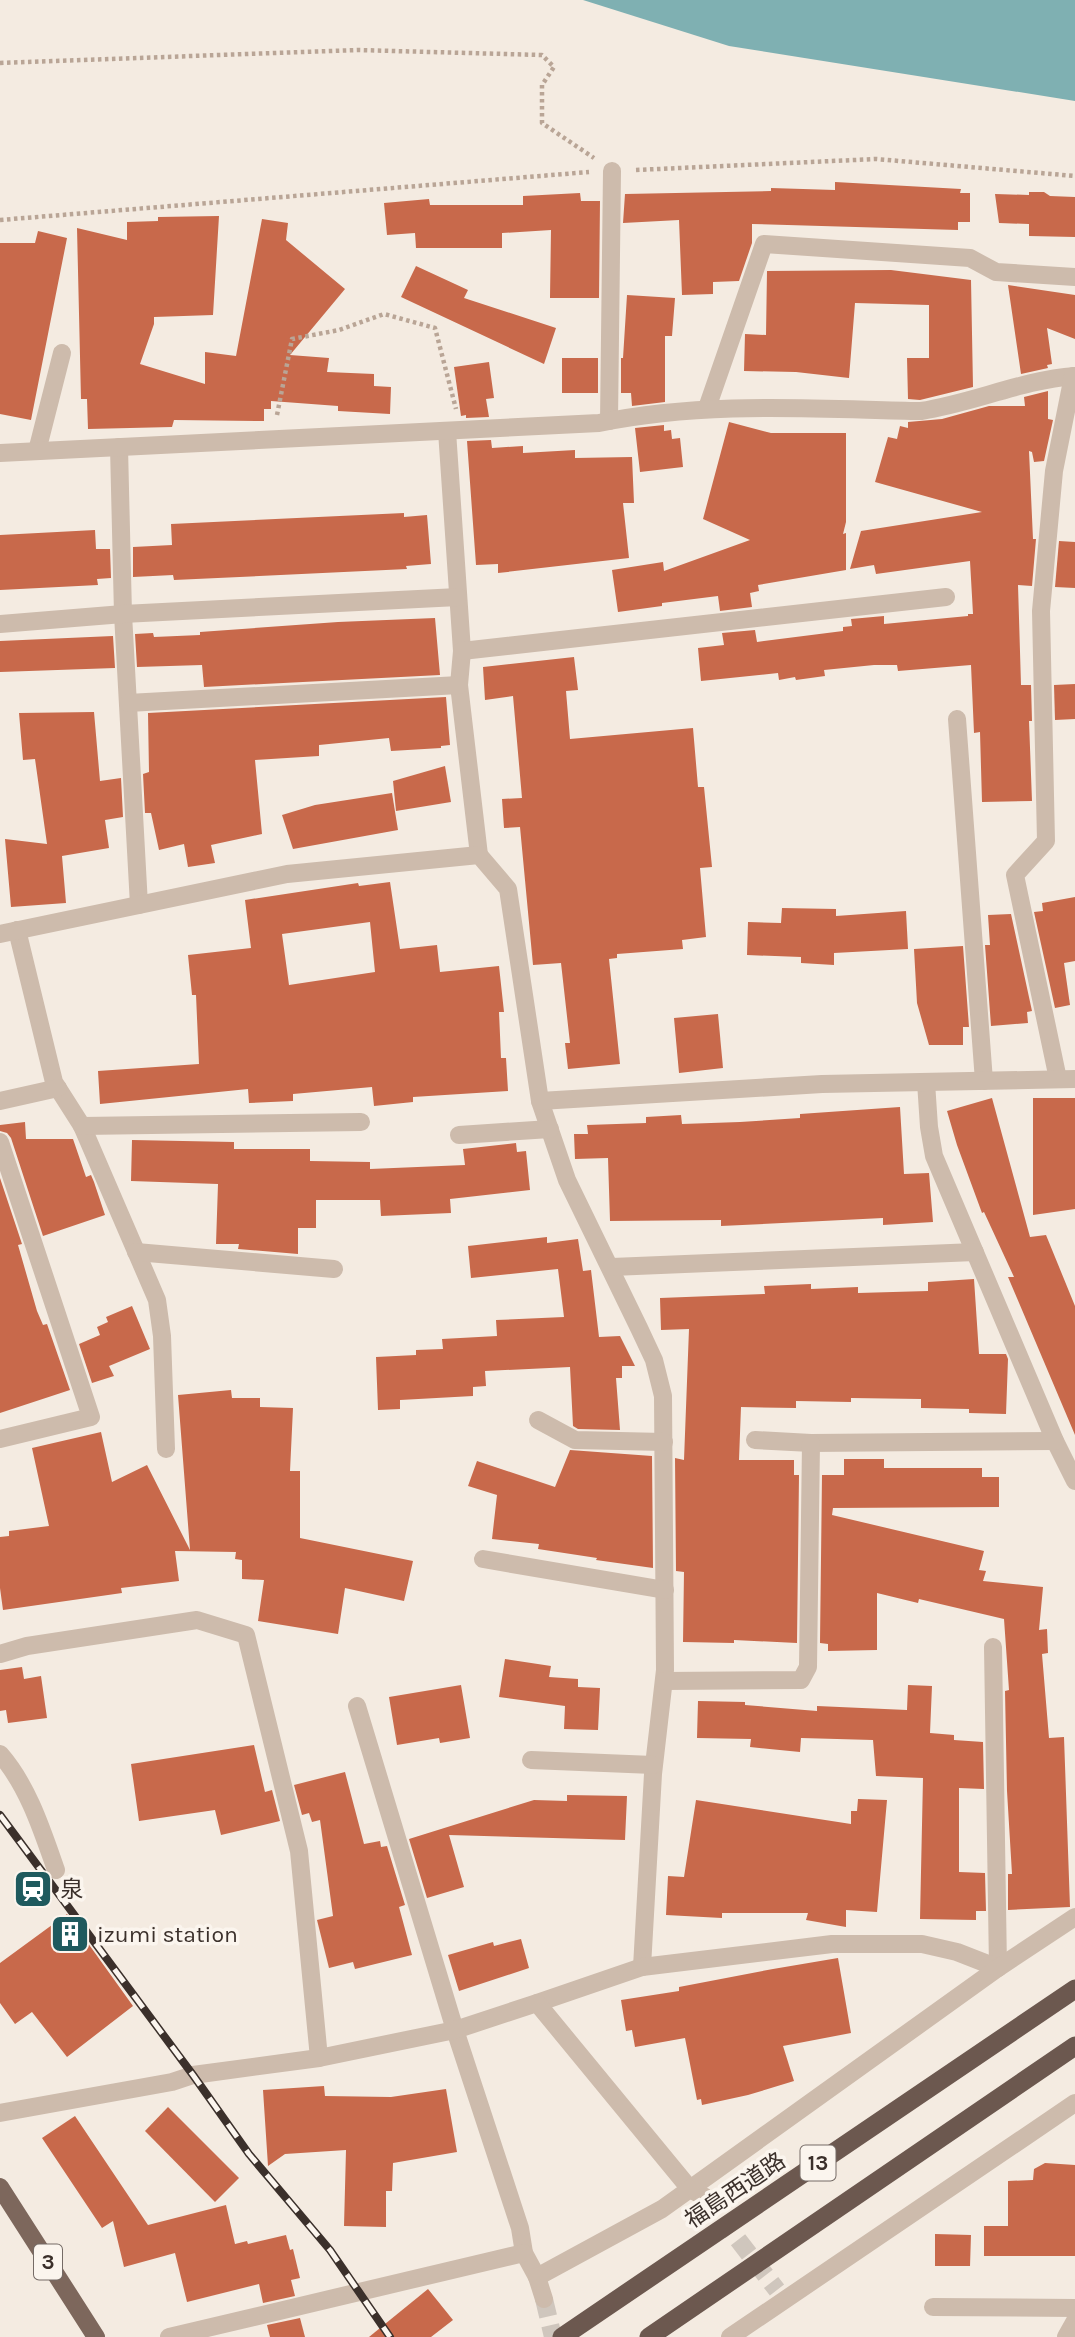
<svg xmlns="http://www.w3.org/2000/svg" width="1075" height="2337" viewBox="0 0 1075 2337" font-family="Karla,'Noto Sans JP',sans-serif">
<rect width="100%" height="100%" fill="#f4ebe1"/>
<polygon fill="#7fb0b2" points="583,0 1075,0 1075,101 729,46"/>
<g fill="#c8694b" fill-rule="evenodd">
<polygon points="835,182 961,189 960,193 970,193 970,222 958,222 958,230 752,224 752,243 739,281 713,282 713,294 682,295 679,220 623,223 625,194 771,191 771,188 835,190"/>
<polygon points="1029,192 1044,192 1050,196 1075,197 1075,237 1029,236 1029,224 999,223 995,194 1029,195"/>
<polygon points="580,193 581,201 600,201 599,298 550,298 551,230 502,233 502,248 416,248 415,233 387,235 384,203 429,199 430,205 523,205 523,196"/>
<polygon points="219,216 213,315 154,317 154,324 140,364 205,384 205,352 236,356 262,219 288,223 286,240 345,289 290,355 329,358 327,372 374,374 374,386 391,387 390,414 338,411 338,406 271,401 271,409 264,409 264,421 174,420 172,427 88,429 87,399 81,399 77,228 127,240 127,222 158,221 158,217"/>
<polygon points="38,231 67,238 31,420 0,414 0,243 35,243"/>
<polygon points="416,266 468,290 464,298 556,328 544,364 401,297"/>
<polygon points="891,270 971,280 973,387 920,400 908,399 907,358 929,358 929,305 855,303 849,378 796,372 744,371 745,334 766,335 767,271"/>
<polygon points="1008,285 1075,295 1075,339 1047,328 1052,364 1047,365 1048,368 1021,374"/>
<polygon points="627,295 675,298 672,336 665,336 665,402 632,406 631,393 621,393 621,358 623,358"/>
<rect x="562" y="358" width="36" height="35"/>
<polygon points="489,362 494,398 486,399 489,417 466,418 466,415 461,416 454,367"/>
<polygon points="1048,391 1048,419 1053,420 1044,461 1034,462 1032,452 1029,451 1033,539 1036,539 1032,586 1018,585 1021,685 1031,685 1032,721 1029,721 1032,801 982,802 980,732 974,733 971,665 898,671 897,665 874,665 824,670 825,676 796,680 795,677 779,680 778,673 701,681 698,648 724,645 722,633 755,630 757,642 843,631 843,627 852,626 851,619 884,616 884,624 968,616 968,614 973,614 970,561 876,574 874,565 850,569 861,531 982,512 875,482 888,437 897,439 900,426 908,428 908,422 942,419 989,406 1025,406 1024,397"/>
<polygon points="729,422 771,433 846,433 846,522 843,534 846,533 846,570 758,585 759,591 750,593 752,607 720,611 718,596 662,603 662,606 618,612 612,570 663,562 664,571 750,540 703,519"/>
<polygon points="664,425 664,431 671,430 672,439 680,438 683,467 640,472 635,428"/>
<polygon points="491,440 492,448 523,446 523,453 575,450 575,458 632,457 634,503 623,503 629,558 498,573 498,564 476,565 467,441"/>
<polygon points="404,513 404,517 427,515 431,564 406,566 407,569 174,580 173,575 133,577 133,547 172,545 171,524"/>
<polygon points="95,530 96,549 110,549 111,578 97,579 98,585 0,590 0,535"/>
<polygon points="1059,541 1075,542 1075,588 1055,587"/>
<polygon points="435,618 440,675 204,687 202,665 137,667 135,634 153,633 154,637 200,635 200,632 338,622"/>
<polygon points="113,636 115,668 0,672 0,641"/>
<polygon points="574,657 578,690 566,691 570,739 693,728 698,787 704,787 712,867 700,868 706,937 682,940 683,949 617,954 617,958 609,959 620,1064 568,1069 565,1043 570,1043 561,963 533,965 520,827 504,828 502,799 522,798 513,696 485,700 483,667"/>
<polygon points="1075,684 1075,719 1055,720 1054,685"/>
<polygon points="446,697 450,745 441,746 441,748 391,751 389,738 319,745 319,756 255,760 262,834 211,845 215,863 188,867 184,844 159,850 151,813 145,813 143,774 149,772 148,713"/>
<polygon points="94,712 100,781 121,778 123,817 105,820 109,848 62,856 66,903 11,907 5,839 47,844 35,759 23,760 19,713"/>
<polygon points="445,766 451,802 396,811 393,781"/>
<polygon points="392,793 398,830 293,849 282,815 315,805"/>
<path d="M390,882l10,67 37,-4 3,27 59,-6 5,46h-5l2,46h5l2,33 -95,6v5l-39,4 -2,-19 -79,7v7l-44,2 -1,-14 -148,15 -2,-33 101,-7 -3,-69h-4l-4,-40 63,-7 -6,-48 113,-17 1,3zM370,922l5,50 -86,13 -7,-51z"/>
<polygon points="1075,897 1075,961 1064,963 1070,1005 1055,1008 1034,912 1043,911 1042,903"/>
<polygon points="782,908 836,909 836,916 906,911 908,949 834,953 834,965 801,963 801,957 747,955 748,922 781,923"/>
<polygon points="1011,914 1032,1011 1027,1012 1028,1023 991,1026 985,945 990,945 988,915"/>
<polygon points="963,946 969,1027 963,1027 963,1045 929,1045 917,1003 914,949"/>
<polygon points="718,1014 723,1068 679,1073 674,1018"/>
<polygon points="992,1098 1030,1237 1046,1235 1075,1306 1075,1435 1008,1277 1014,1277 984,1212 982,1213 957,1145 947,1111"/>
<polygon points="1033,1098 1075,1098 1075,1209 1033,1215"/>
<polygon points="900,1107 904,1174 929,1173 933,1222 883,1225 883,1218 721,1226 721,1220 610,1221 608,1158 575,1159 574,1134 588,1134 587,1125 646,1123 646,1117 681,1115 682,1124 740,1122 800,1118 800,1114"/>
<polygon points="25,1122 26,1139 73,1139 86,1177 91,1175 94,1182 105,1215 43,1236 11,1138 7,1133 0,1131 0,1125"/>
<polygon points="132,1140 234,1142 234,1149 310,1149 310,1161 370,1162 370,1169 465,1165 463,1149 516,1143 517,1152 526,1151 530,1190 450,1199 451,1213 381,1216 380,1200 316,1200 316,1228 298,1228 298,1254 238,1249 239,1244 216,1244 218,1184 131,1181"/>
<polygon points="0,1178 22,1244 18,1245 37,1311 43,1325 47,1324 70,1390 0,1413"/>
<polygon points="547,1237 547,1243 578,1239 583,1271 591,1270 599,1337 620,1336 635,1366 622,1366 622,1378 616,1378 620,1430 578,1429 573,1426 570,1367 485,1371 486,1386 473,1387 473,1396 400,1400 400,1409 378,1410 376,1357 416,1355 416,1350 443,1349 442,1339 497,1336 496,1320 564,1317 558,1269 471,1278 468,1246"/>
<polygon points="974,1279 979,1354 1006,1354 1008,1359 1006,1414 969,1413 969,1409 921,1408 921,1399 851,1398 851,1402 796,1401 796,1408 741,1407 739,1460 794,1460 794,1475 799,1475 797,1643 734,1640 734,1643 683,1642 684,1572 676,1571 675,1458 684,1460 689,1329 661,1330 660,1298 765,1294 764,1286 811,1284 811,1289 858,1287 858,1293 928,1291 928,1282"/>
<polygon points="132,1306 150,1349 109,1366 114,1376 92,1383 79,1344 100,1335 97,1327 108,1322 106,1317"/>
<polygon points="231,1390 232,1398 260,1398 260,1407 293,1408 290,1471 300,1471 300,1538 413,1561 404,1601 345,1588 338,1634 258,1621 264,1580 242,1579 242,1560 235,1559 236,1552 175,1551 179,1581 121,1588 122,1593 3,1610 0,1588 0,1537 9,1536 9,1531 49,1526 32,1448 101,1432 112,1482 147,1465 190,1550 178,1395"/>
<polygon points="570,1450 652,1456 653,1568 596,1560 597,1558 538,1549 539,1544 492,1539 497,1495 468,1486 477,1461 555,1487"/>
<polygon points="844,1459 884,1459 884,1468 982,1468 982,1477 999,1477 999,1507 833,1508 832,1515 984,1551 979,1570 986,1571 983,1581 1043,1587 1039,1630 1047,1629 1048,1653 1042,1654 1049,1738 1064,1737 1070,1907 1008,1910 1008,1874 1012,1874 1007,1791 1005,1691 1009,1690 1004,1619 919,1599 918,1603 877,1593 877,1650 828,1651 828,1644 820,1643 822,1475 844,1475"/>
<polygon points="505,1659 551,1666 549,1677 578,1679 578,1687 600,1688 598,1730 564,1729 565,1706 499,1697"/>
<polygon points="22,1667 24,1679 41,1676 47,1718 8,1723 6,1710 0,1711 0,1670"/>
<polygon points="461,1685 470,1738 440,1743 439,1738 397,1745 389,1697"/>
<polygon points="908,1685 932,1686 930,1733 954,1735 954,1740 983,1742 984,1789 959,1788 959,1872 985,1873 986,1911 976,1911 976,1920 920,1919 923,1778 876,1776 873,1740 801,1738 800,1752 750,1747 751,1739 697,1738 698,1701 745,1702 745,1705 817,1711 817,1706 907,1710"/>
<polygon points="254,1745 265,1792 272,1790 280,1821 221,1835 215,1810 139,1821 131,1764"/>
<polygon points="345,1772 364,1844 380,1841 381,1847 387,1846 405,1905 399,1907 412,1955 355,1969 353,1962 329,1968 317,1920 333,1916 320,1820 312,1822 309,1813 302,1815 294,1785"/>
<polygon points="567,1795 627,1796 625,1840 449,1835 464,1887 427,1898 409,1839 534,1800 567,1801"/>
<polygon points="858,1799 887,1800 877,1912 846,1910 846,1927 806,1920 808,1913 722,1913 722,1918 666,1915 668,1876 684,1877 696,1800 851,1824 851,1811 857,1811"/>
<polygon points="67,1914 133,2006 67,2057 32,2012 15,2024 0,2003 0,1963"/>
<polygon points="521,1939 529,1968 459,1991 448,1955 493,1942 494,1946"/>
<polygon points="838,1958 851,2033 783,2046 794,2081 748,2095 702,2105 701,2099 697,2100 685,2038 635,2047 632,2030 626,2031 621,2000 679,1991 679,1987 773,1969"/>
<polygon points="324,2086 325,2096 391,2097 446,2089 457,2152 393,2163 392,2191 386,2191 386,2227 344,2226 346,2150 285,2154 268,2166 263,2090"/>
<polygon points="168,2107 239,2178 215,2202 145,2131"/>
<polygon points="75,2116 148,2225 226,2205 235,2244 247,2241 248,2244 286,2235 290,2250 293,2249 300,2278 291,2280 295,2296 263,2303 259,2284 187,2302 175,2253 124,2267 113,2221 102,2228 42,2138"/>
<polygon points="1045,2163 1075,2165 1075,2256 984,2256 984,2226 1008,2226 1008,2181 1033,2180 1034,2169"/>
<polygon points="935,2234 971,2235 970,2266 935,2266"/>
<polygon points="428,2289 453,2320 431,2337 369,2337"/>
<polygon points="300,2318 305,2337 270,2337 267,2325"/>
</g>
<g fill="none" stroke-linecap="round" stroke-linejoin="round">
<g stroke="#cfc6bd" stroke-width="18" stroke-dasharray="18 9" stroke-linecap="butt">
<polyline points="705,2197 777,2290"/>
<polyline points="544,2299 553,2337"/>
</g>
<g stroke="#b9a596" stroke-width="4.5" stroke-dasharray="3.5 3.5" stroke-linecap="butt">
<polyline points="0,63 357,50 542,55 554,67 542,85 542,123 594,158"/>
<polyline points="636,170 876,159 1075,176"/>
<polyline points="0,220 589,172"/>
<polyline points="277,415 292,339 339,330 384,314 435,328 456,409"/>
</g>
<g stroke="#cdbbac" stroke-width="18">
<polyline points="707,408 764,244 970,258 996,272 1075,277"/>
<polyline points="609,421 612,171"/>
<polyline points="447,431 462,651 459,685 479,855"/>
<polyline points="119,447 123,614 139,905"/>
<polyline points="37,451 62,353"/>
<path d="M0,453l599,-30c106,-22 214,-14 322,-12 52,-8 101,-31 154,-35"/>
<polyline points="0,624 123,614 458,597"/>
<polyline points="462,651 946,597"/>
<polyline points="128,703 459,685"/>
<polyline points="957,719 984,1081"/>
<polyline points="17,930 54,1082 82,1126 157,1300 162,1336 166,1449"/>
<polyline points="0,934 287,874 479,855 508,889 540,1101 567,1180 639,1328 654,1360 663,1396 665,1670 653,1774 642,1967"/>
<polyline points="1058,1079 1015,875 1046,841 1041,611 1054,471 1073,376"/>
<polyline points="926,1082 929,1127 934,1156 1055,1441 1075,1481"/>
<polyline points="0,1101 58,1088"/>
<polyline points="540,1101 822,1084 1075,1079"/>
<polyline points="82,1126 361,1122"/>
<polyline points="459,1135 550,1129"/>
<polyline points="0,1142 91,1417 0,1439"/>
<polyline points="136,1252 334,1269"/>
<polyline points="612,1267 975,1252"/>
<polyline points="538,1420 575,1440 664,1442"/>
<polyline points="755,1440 811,1443 1055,1441"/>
<polyline points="483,1559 665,1590"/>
<polyline points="993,1647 998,1968"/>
<polyline points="0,1654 27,1646 197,1620 246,1635 299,1851 319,2058"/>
<polyline points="664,1681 801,1680 808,1667 811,1443"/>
<polyline points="357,1706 455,2030 520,2228 524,2253 537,2277"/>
<path d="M0,1754c28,32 42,76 56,116"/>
<polyline points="531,1760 653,1765"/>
<polyline points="537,2003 642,1967 832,1944 922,1944 957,1952 998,1968"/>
<polyline points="0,2113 172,2082 193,2075 319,2058 455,2030 537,2003 690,2189 705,2197"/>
<polyline points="544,2299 537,2277 662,2209 998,1968 1075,1917"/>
<polyline points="933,2307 1075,2308"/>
<polyline points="169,2337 524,2253"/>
<polyline points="730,2337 1075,2103"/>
<polyline points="1066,2337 1075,2321"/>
</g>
<polyline stroke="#7d675c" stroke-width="18" points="0,2187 96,2337"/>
<g stroke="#6c584f" stroke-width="19">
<polyline points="562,2337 1075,1989"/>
<polyline points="649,2337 1075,2046"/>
</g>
<g stroke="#3b302b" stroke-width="8">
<polyline id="rail" points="0,1815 193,2075 249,2154 330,2250 390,2337"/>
</g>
<use href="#rail" stroke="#fbf5ee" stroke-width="5" stroke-dasharray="16" stroke-linecap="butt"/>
</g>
<defs>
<g id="station-square" transform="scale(2.0125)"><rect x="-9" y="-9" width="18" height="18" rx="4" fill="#1f5a5e" stroke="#fbf5ee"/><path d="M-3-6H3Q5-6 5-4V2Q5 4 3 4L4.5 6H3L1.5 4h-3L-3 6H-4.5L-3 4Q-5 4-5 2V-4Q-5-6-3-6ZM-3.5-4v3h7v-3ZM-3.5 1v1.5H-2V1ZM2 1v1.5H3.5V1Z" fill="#fff"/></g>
<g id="building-square" transform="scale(2.0125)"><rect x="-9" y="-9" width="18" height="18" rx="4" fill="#1f5a5e" stroke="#fbf5ee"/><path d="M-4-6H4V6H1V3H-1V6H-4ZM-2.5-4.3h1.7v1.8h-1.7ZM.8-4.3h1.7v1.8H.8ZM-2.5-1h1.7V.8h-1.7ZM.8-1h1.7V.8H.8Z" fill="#fff"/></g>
</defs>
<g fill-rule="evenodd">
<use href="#station-square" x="33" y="1889"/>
<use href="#building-square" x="70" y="1934"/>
</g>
<g text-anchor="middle" stroke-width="7" stroke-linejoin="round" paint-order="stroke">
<g fill="#fbf5ee" stroke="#756b66" stroke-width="2">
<rect x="800.5" y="2145.5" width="35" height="35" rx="5"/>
<rect x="34" y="2244.5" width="28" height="35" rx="5"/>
</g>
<g font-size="21" font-weight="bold" fill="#3b302b">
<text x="818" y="2170">13</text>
<text x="48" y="2269">3</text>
</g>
<g font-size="23" fill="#3b302b" stroke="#fbf5ee" text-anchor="start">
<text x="60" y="1897">泉</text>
<text x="97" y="1942">izumi station</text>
</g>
<g font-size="23" fill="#3b302b" stroke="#fbf5ee">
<text transform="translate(735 2190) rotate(-34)" y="8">福島西道路</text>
</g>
</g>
</svg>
